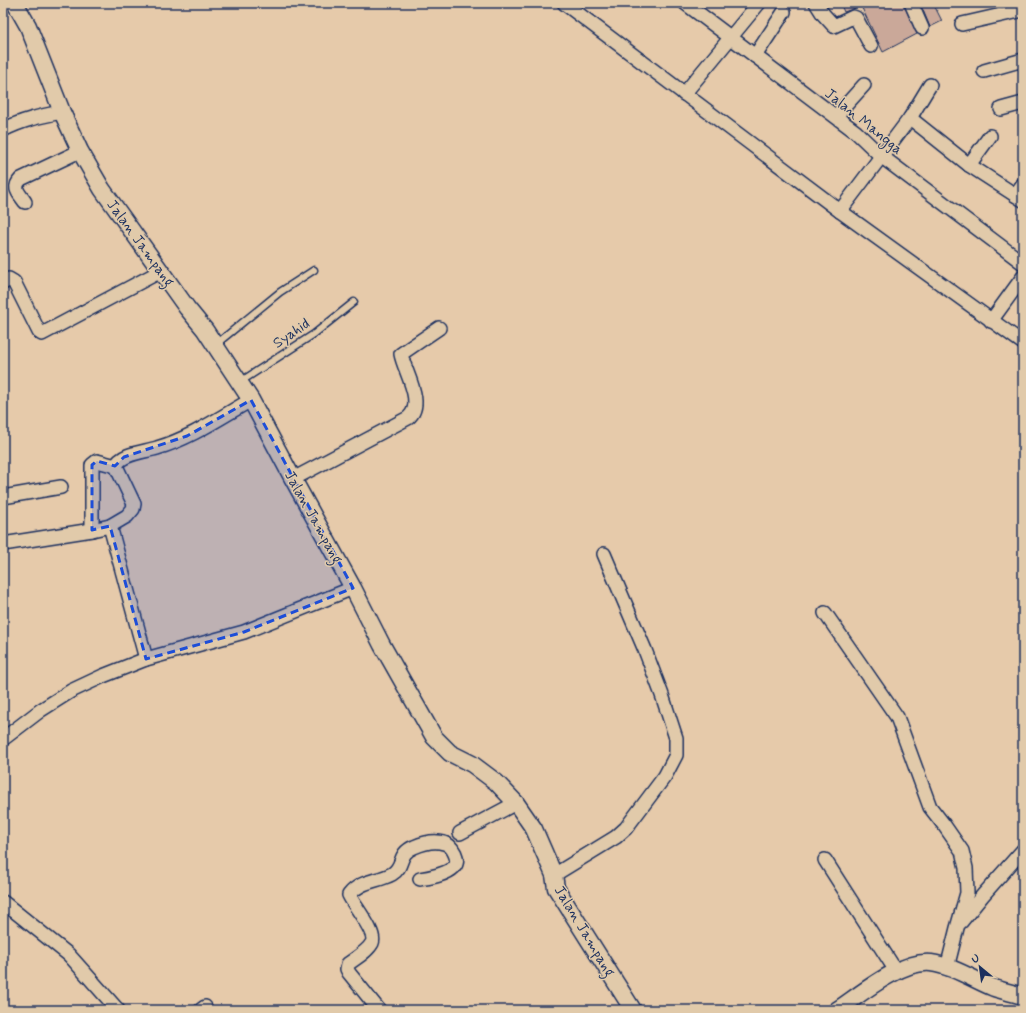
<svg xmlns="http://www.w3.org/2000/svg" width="1026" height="1013" viewBox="0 0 1026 1013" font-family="Mynerve,sans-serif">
<rect width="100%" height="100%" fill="#e6caaa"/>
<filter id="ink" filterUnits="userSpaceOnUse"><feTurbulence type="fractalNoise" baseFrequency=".025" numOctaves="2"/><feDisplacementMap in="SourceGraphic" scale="8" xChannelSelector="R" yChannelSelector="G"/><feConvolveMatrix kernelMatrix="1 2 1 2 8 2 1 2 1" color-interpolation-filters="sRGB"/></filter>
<g filter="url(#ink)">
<g fill="#caa899" stroke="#1b2f5e">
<polygon points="840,3 903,3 917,34 883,52 861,6 844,12"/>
<polygon points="920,3 933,3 942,21 930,27"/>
</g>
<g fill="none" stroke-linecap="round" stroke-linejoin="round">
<g stroke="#1b2f5e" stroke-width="9">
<g id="service">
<polyline points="215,345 280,292 314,270"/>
<polyline points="240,382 314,334 354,302"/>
</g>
</g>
<g stroke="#1b2f5e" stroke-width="16">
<g id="minor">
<polyline points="564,3 840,211 1023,343"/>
<polyline points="685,3 856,132 881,156 1023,263"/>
<polyline points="816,3 823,14 834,26 853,17 856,18 871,46"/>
<polyline points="911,3 922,28"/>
<polyline points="962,24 1023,10"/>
<polyline points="755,56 784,12"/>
<polyline points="984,71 1023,60"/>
<polyline points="684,94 759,3"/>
<polyline points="1001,109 1023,103"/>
<polyline points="836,116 864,85"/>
<polyline points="910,118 969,165 1023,200"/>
<path d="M3,130c19,-10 38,-14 59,-18"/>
<polyline points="969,165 990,136"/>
<polyline points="1015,195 1023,184"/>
<path d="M25,202c-6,-9 -13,-14 -4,-23l59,-28"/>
<polyline points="840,211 910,118 930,85"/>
<polyline points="3,283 9,279 14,282 39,332 42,334 161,271"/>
<polyline points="991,321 1023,277"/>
<path d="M293,479l115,-61c18,-14 -4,-47 -7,-64l38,-26"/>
<polyline points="3,497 61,487"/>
<polyline points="110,526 146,659"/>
<polyline points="92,530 92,465 97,461 116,466"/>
<path d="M3,544l89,-14 18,-4 17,-10 6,-7 1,-5 -18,-38c5,-13 29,-14 41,-18 34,-10 64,-31 94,-48"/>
<polyline points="825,613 897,717 930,807 944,825 962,851 966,868 967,893 957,928 947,968"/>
<polyline points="3,739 41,710 71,691 103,676 146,659 244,632 353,588"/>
<polyline points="460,833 516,803"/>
<polyline points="825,860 896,971"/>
<polyline points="554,875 616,837 626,828 665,776 676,755 676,738 662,695 645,650 604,554"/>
<polyline points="3,902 69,955 118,1010"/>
<polyline points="961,922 983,895 1023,850"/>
<polyline points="201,1010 205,1007"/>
<path d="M379,1010l-30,-37 -2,-4 1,-5c8,-6 20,-13 24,-21 5,-10 -18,-37 -23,-48 12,-15 28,-13 43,-21 13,-8 5,-20 22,-27 9,-4 20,-7 30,-4 8,2 17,17 10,24 -8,8 -23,10 -34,12"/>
</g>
</g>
<g stroke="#1b2f5e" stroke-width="19">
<g id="tertiary">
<polyline points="15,3 28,26 62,112 80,151 102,189 187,308 205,330 251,400 293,479 353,588 382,645 434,737 450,753 472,764 496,782 516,803 534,829 554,875 556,888 633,1010"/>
<path d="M837,1010c24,-16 64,-50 94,-47 22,3 43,17 63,25 9,3 19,5 29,8"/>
</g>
</g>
<use href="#service" stroke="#e1caaa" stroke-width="6"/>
<use href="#minor" stroke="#e1caaa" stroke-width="13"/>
<use href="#tertiary" stroke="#e1caaa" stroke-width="16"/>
</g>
</g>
<path fill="#1d4ed8" fill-opacity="0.2" stroke="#1d4ed8" stroke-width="3" stroke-dasharray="8 5" stroke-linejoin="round" d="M251,400l102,188 -109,44 -98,27 -36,-133 -18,4v-65l5,-4 18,5 9,-9 63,-21z"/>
<g text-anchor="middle" stroke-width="3" stroke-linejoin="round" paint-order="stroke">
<g font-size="15" fill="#1b2f5e" stroke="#e1caaa">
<text transform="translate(864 121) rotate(39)" y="5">Jalan Mangga</text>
<text transform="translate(141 243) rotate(54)" y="5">Jalan Jampang</text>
<text transform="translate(291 333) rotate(-34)" y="5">Syahid</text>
<text transform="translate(314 517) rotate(61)" y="5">Jalan Jampang</text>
<text transform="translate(585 931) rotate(59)" y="5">Jalan Jampang</text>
</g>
</g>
<rect width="1026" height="1013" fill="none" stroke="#e1caaa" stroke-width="16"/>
<rect x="8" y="8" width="1010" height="997" fill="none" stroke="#1b2f5e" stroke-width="1.5" filter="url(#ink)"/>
<g transform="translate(980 967) rotate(331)" stroke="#e1caaa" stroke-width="3" paint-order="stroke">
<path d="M0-3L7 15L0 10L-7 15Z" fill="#1b2f5e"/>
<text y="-6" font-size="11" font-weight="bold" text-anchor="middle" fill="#1b2f5e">U</text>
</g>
</svg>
